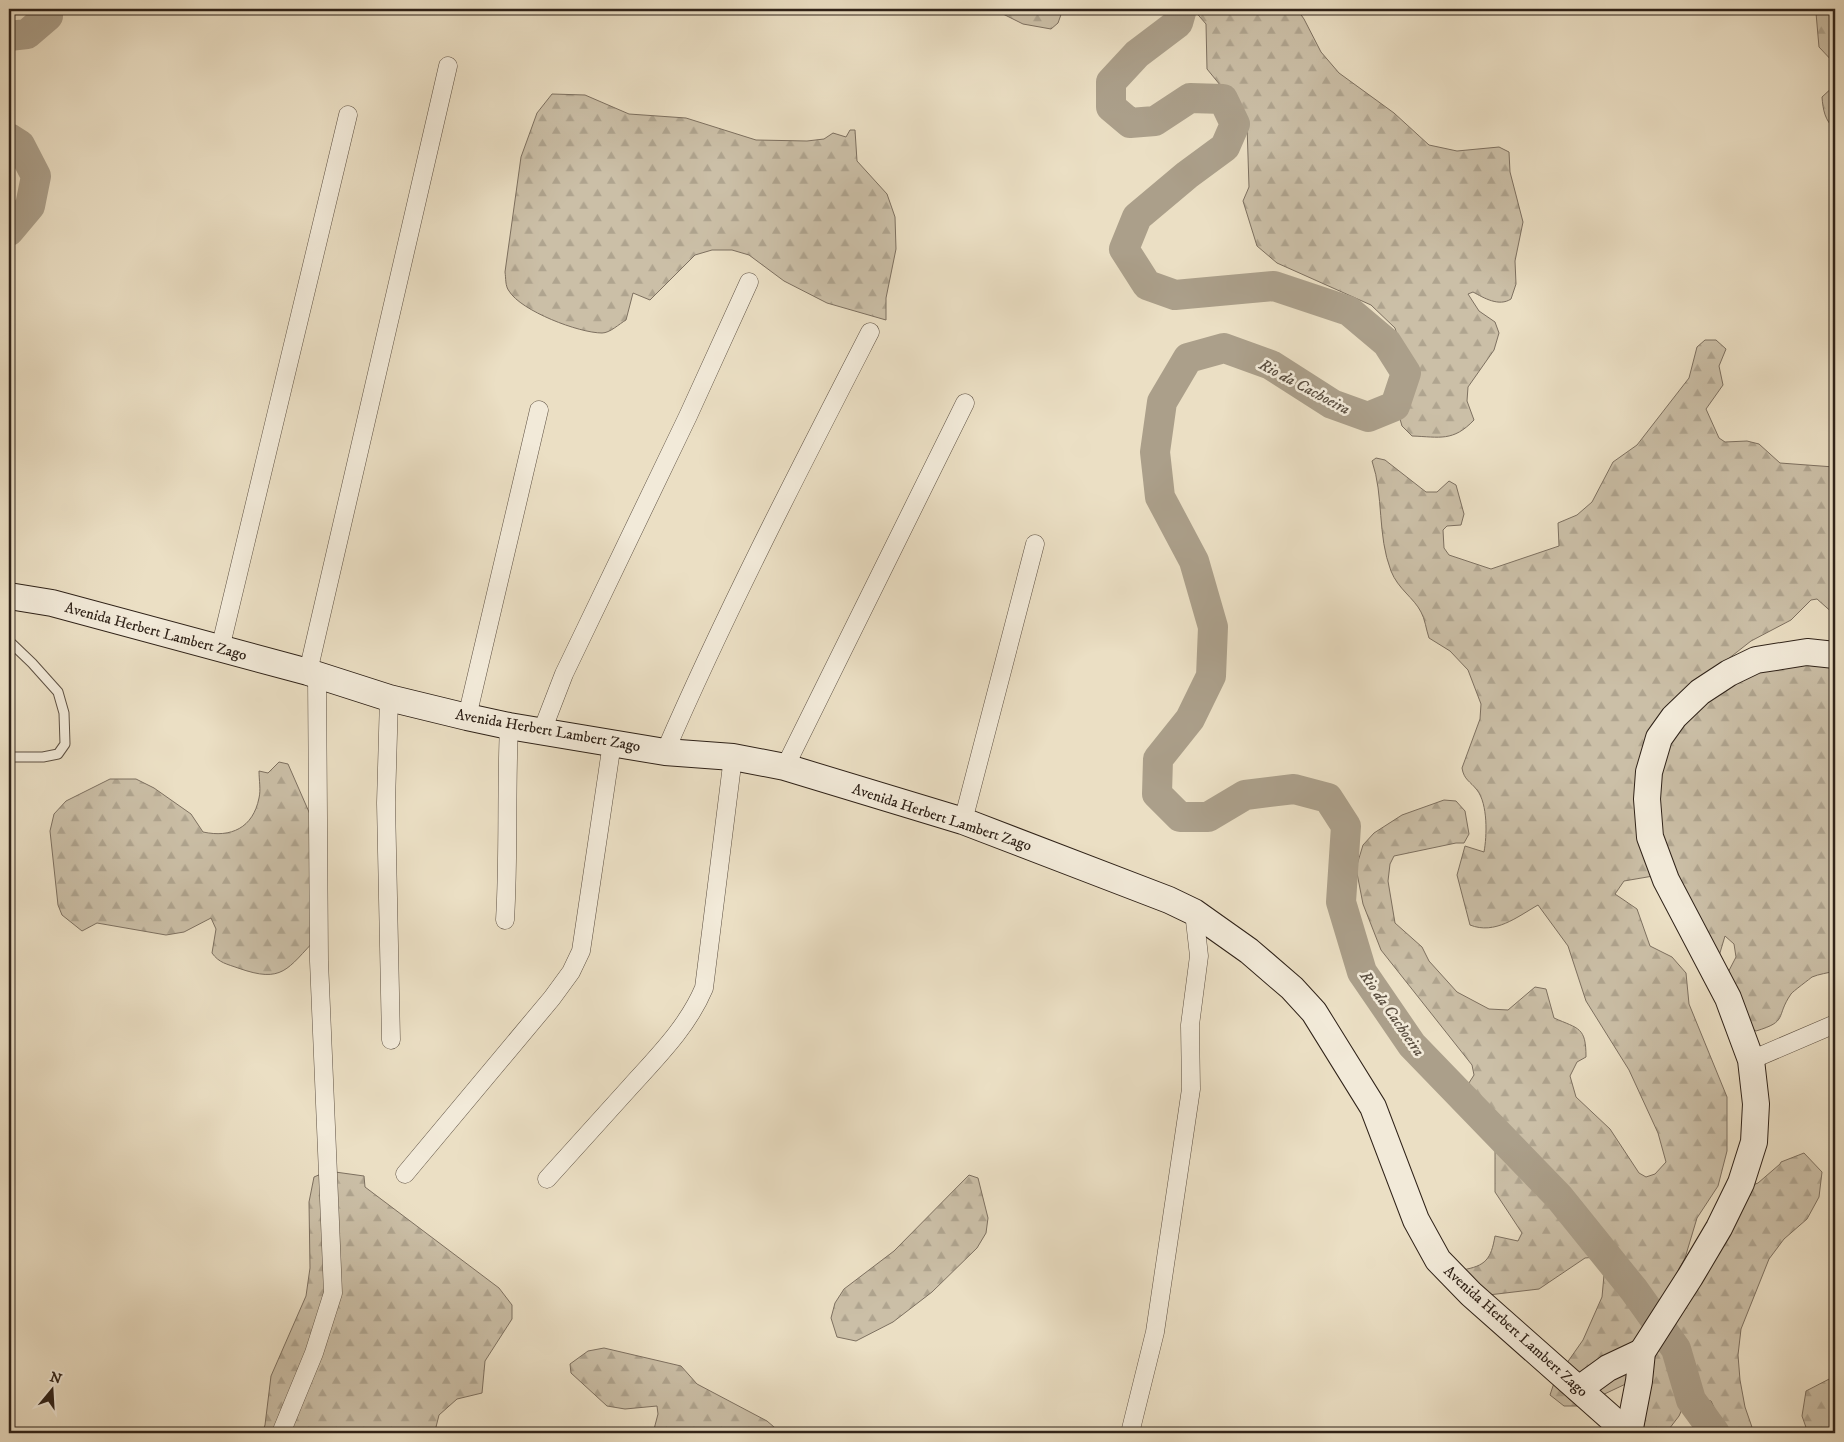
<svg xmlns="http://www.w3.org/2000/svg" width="1844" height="1442" viewBox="0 0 1844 1442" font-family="'IM FELL DW Pica',serif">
<defs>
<pattern id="forest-firs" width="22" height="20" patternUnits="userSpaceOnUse" patternTransform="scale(1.25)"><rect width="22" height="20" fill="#cbbfa7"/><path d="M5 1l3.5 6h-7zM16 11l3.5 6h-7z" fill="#afa48f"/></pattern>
</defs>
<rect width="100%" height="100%" fill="#ebdfc4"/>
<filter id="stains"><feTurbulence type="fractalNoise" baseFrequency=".004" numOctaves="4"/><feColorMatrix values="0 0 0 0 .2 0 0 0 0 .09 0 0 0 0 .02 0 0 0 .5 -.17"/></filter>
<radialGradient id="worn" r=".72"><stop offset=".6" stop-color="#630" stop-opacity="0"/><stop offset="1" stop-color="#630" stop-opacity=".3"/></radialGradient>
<g fill="url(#forest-firs)" stroke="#7d7060">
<polygon points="993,9 1063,9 1058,23 1051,29 1023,24"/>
<path d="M1193,9h104l7,10 17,33 18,21 55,40 35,32 28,6 42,-4 10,5 1,20 13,50 -8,39 1,23 -5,15c-12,8 -27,-1 -38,-7l-5,2 11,17 16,11 4,11 -5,17 -26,37 -1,14 7,19c-21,22 -34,17 -62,16l-10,-10 -4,-14v-74l-3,-10 -24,-23 -94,-42 -20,-17 -14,-45 6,-14 -2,-62 -13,-23 -27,-33 -1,-45z"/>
<polygon points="1810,9 1835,9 1835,64 1819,47 1816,13"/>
<path d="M1835,85v44c-10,-8 -12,-19 -13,-32z"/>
<path d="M552,94l33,1 44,19 57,4 70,22 51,1 17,-2 9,-6 13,4 4,-7h5l2,31 30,33 8,23 1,32 -10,49v22l-59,-17 -43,-22 -35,-26 -17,-5h-20l-17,5 -45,45 -17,-7 -7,27c-7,4 -16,13 -24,13 -23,0 -81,-22 -93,-42 -4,-5 -3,-13 -4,-19l16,-115 16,-44z"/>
<path d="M1705,340h11l10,9 -7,17 4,19 -17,24 13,29 6,4 22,-1 12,3 21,19 54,4 1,2v146l-18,-16 -6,1 -20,20 -40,21 -83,65 -4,25 104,-69 67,5v304c-7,2 -16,3 -23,6 -1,1 -20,15 -21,17 -16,23 -2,27 -35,37l-16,-8 -19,-37 15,-29 -2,-13 -9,-8 -6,20 -60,-81 -35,6 -9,13 22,15 13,37 22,11 14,16 3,31 38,93v54l-9,35 -21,32 -12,40 -38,69 98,-139 13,-5 22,-19 1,-2 23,-9 18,19 -3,25 -12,22 -23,20 -15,20 -28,70 -3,26 2,25 5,27 9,26h-33v-10l-10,-22 -8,-2 -20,13 2,-9 -6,13 -13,17h-36l2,-52 -53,25h-15l-14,-11 5,-15 28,-40 19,-43 2,-22 -7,-18 -12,1 -46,31 -59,7 -18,-26c24,-4 29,-11 33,-34l23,5 4,-8 -27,-41v-42l-28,-64 7,-11 -2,-10 -91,-115 -18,-46 -7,-36 7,-23 11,-12 28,-18 42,-15 12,1 9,10 4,23 -5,9h-8l-62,13 -4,8 -2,17 7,42 27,24 7,14 28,31 32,17 19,1 27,-23 11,2 8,29c25,11 32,9 32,39l-9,5 -7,14 6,21 34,32 29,44 7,4 9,-3 11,-12 -8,-29 -29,-63 -43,-69 -18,-55 -30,-41c-21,12 -43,30 -68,20l-13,-50 8,-29 19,6c3,-16 4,-48 -7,-62 -7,-9 -13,-10 -15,-22l18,-49 1,-15 -13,-34 -18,-19 -21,-13c-3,-9 -4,-19 -8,-26 -7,-14 -23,-23 -30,-41 -14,-36 -7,-75 -19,-110l4,-3 9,2 41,32h11l12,-11 7,4 8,29 -3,11 -14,1 -4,4 1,18 5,7 42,14 68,-23 -1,-23 19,-8 15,-13 21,-40 24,-17 52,-67 8,-31z"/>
<path d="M279,762l9,2 28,64 1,110c-30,31 -34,46 -79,30 -11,-4 -19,-5 -26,-15l4,-24 -5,-11 -27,14 -18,3 -69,-12 -15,8 -20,-16 -4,-10 -8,-74 4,-17 12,-13 44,-22h26l18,9 37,26 12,18c28,6 50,-4 56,-34 2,-8 0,-18 0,-27l9,2z"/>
<polygon points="328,1171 364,1176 365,1187 499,1288 512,1305 512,1319 485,1361 482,1393 457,1399 439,1415 436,1427 442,1433 262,1433 265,1425 271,1376 306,1296 310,1268 309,1202 314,1177"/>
<polygon points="969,1175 978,1178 988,1218 986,1233 977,1248 932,1292 893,1322 856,1341 837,1337 831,1318 835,1303 844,1289 894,1251"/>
<polygon points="604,1348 681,1366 697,1384 767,1421 781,1433 653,1433 658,1414 657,1406 625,1409 607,1406 571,1373 570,1364 588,1351"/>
<polygon points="1835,1376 1835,1433 1808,1433 1802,1416 1806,1391"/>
</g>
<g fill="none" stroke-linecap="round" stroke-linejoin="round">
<g stroke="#ab9f8a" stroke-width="30">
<polyline points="1182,9 1178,23 1137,54 1111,82 1111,107 1130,123 1155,121 1190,98 1223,99 1235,124 1225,147 1187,175 1137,217 1124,249 1147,285 1175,295 1274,286 1349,311 1387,343 1406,373 1395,406 1368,417 1332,404 1271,365 1224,348 1188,358 1162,402 1155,452 1160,497 1194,561 1213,627 1211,676 1190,719 1158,759 1157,794 1180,817 1208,817 1245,795 1294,789 1328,798 1346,826 1341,902 1362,972 1412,1045 1559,1197 1634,1290 1676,1349 1691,1400 1715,1433"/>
<polyline points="9,36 27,34 48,16 47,9"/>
<polyline points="9,138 20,145 36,176 30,206 9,231"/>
</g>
<g stroke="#5e5143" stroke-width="11">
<polyline id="lane" points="9,641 32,663 58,692 64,713 65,744 58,754 43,757 9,757"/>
</g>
<g stroke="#5e5143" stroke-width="19">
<g id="street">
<polyline points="220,649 348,115"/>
<polyline points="308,672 448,66"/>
<polyline points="389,698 386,803 391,1040"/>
<polyline points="467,717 539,410"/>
<polyline points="542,731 564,674 688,416 749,282"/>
<path d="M665,752c62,-143 134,-282 205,-420"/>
<polyline points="785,767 965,403"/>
<polyline points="963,821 1035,544"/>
<path d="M505,920c4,-65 1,-130 4,-194"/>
<polyline points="1751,1060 1835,1024"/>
<polyline points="405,1174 552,998 571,972 581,951 612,743"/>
<path d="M547,1179c28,-31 56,-62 84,-93 28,-31 57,-60 73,-98l29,-231"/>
<polyline points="281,1433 314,1353 333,1293 319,961 317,675"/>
<polyline points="1130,1433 1155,1332 1191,1089 1190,1025 1199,956 1194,912"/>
</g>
</g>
<g stroke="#2f2218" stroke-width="28">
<g id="secondary">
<polyline points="9,596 52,603 308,672 389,698 467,717 509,726 665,752 733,757 785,767 963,821 1169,900 1194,912 1249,951 1292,988 1314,1012 1373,1107 1416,1220 1438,1260 1471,1294 1628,1433"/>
<polyline points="1579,1389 1608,1368 1642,1352"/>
<polyline points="1629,1433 1639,1381 1642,1352 1690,1277 1719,1228 1741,1183 1754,1142 1756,1104 1751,1060 1728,998 1666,880 1650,837 1647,799 1649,772 1659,738 1674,717 1700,692 1729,673 1756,660 1807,652 1835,655"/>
</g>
</g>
<use href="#lane" stroke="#f2ead9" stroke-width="9"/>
<use href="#street" stroke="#f2ead9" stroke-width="18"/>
<use href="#secondary" stroke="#f2ead9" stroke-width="26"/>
</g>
<g text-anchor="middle" stroke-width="5" stroke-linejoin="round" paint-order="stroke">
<g font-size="15" fill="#2f2218" stroke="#f2ead9">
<text transform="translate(156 631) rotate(15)" y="5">Avenida Herbert Lambert Zago</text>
<text transform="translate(548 730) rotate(10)" y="5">Avenida Herbert Lambert Zago</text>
<text transform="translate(942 817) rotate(18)" y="5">Avenida Herbert Lambert Zago</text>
<text transform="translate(1516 1331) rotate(42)" y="5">Avenida Herbert Lambert Zago</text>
</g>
<g font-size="16" font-style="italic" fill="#5a4e40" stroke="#f2ead9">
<text transform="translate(1305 386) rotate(28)" y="6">Rio da Cachoeira</text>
<text transform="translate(1393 1013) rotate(55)" y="6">Rio da Cachoeira</text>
</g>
</g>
<rect width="1844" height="1442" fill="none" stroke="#ebdfc4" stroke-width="30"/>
<rect x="10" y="10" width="1824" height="1422" fill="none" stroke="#2f2218" stroke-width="2.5"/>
<rect x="15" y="15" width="1814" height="1412" fill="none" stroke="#2f2218"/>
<g transform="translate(52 1390) rotate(18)" stroke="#f2ead9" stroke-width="4" paint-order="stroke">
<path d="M0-4L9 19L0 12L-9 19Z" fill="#2f2218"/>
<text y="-8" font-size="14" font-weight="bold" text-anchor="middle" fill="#2f2218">N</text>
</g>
<rect width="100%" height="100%" filter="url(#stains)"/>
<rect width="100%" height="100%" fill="url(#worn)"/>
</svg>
